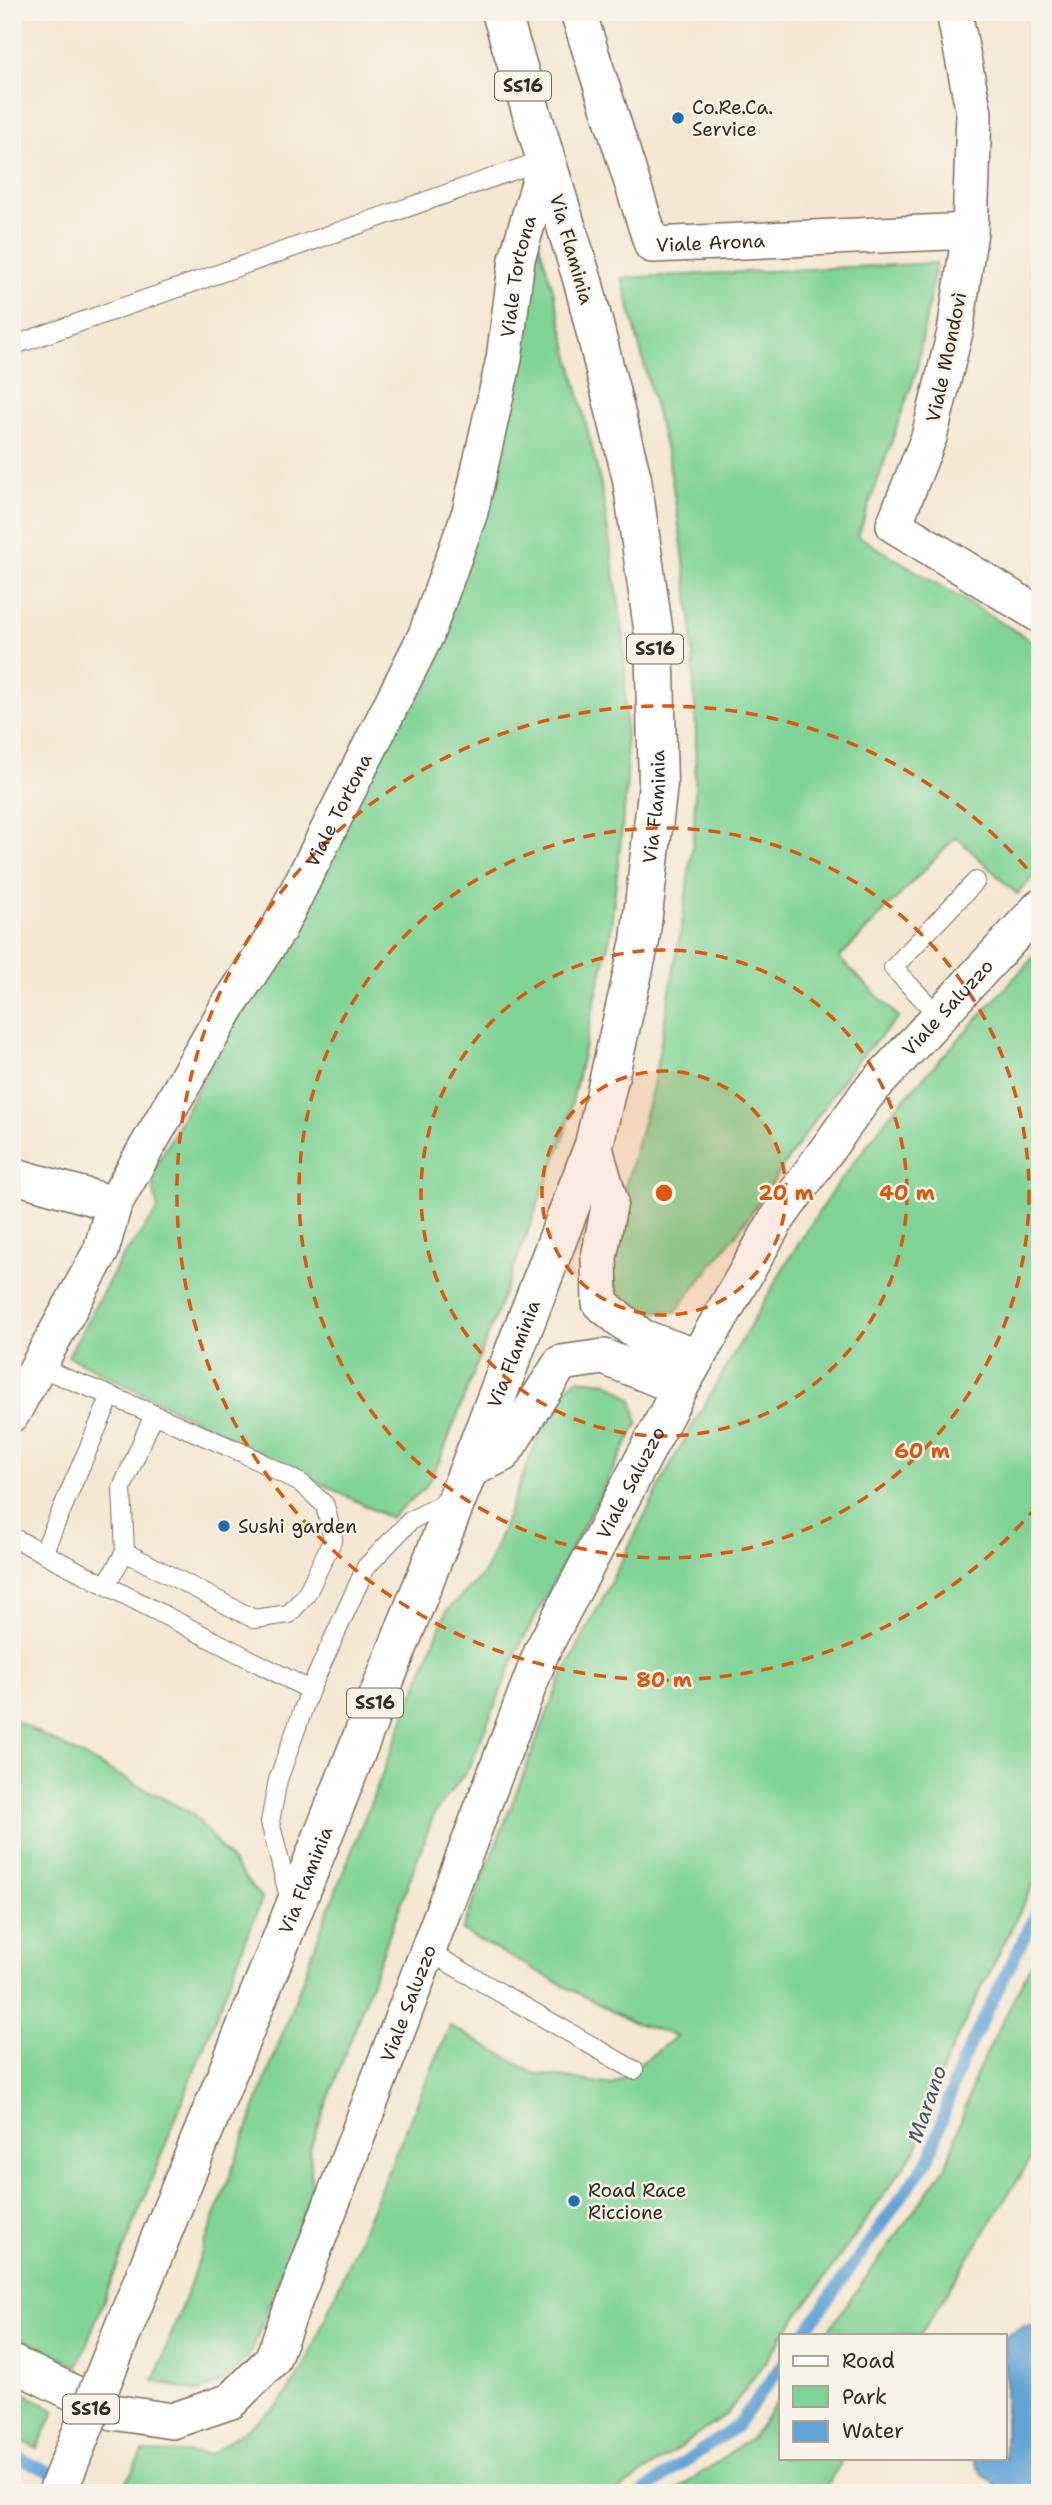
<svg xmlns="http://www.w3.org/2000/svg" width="1052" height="2505" viewBox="0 0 1052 2505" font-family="'Shantell Sans',sans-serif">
<rect width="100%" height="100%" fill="#f7f3e8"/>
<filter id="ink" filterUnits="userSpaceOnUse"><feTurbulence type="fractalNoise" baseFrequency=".0143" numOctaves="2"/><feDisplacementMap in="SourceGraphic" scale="14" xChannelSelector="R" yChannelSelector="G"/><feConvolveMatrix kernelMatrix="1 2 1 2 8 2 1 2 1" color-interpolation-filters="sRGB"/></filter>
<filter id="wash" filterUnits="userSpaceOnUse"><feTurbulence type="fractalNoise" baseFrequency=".00686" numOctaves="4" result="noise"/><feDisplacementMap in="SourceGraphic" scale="28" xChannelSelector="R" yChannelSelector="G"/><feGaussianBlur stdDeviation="1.57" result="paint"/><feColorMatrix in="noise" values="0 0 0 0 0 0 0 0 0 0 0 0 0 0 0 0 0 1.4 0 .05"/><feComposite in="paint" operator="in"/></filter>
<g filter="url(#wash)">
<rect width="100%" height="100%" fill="#f5e8d3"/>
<g fill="#80d396" stroke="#5e7e5a" stroke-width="2">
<polygon points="538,240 554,293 601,485 624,638 627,783 610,936 564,1137 440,1460 425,1488 390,1518 68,1356 121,1259 158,1210 151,1175 440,641"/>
<polygon points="936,263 916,373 858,536 1040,646 1040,870 1017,894 956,837 839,958 899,1017 853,1065 738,1232 675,1312 641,1312 615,1289 608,1250 653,1086 683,918 694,834 696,734 692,629 682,545 669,462 622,278"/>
<polygon points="1040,950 1040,1871 945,2062 916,2150 784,2335 781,2335 781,2340 727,2414 619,2490 605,2493 120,2493 143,2452 210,2454 278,2406 305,2365 450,2026 534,2073 612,2085 677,2036 632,2022 462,1931 558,1686 675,1456 788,1260 831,1193 892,1112"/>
<polygon points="578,1379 608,1382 632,1399 638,1423 517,1651 470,1766 434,1814 310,2149 312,2189 252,2351 228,2378 198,2392 154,2381 326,1916 446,1612 485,1572 555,1395"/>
<polygon points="12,1719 193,1814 262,1899 78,2366 12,2334"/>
<polygon points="1040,1946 1040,2144 920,2335 825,2335 946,2166 976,2075"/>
<polygon points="12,2386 55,2411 37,2448 12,2437"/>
<polygon points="781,2397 781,2458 844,2458 822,2493 673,2493 751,2438"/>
</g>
<polygon fill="#62a3d5" stroke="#4e667a" stroke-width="2" points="1040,2324 1040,2493 1004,2493 982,2473 973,2458 1005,2458 1005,2337 1022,2327"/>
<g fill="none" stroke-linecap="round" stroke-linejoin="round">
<g stroke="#62a3d5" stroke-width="12">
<polyline points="803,2335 930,2157 959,2068 1040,1906"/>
<polyline points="12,2455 97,2493"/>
<polyline points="641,2493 738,2425 781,2366"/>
</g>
</g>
</g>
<g filter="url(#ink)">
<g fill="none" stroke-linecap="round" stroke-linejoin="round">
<g stroke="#7c6c5d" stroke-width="20">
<g id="service">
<polyline points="12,346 546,159"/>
<polyline points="939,1016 893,968 976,881"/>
<polyline points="38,1367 111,1396 43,1553"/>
<polyline points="111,1396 243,1453 302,1484 325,1505 333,1539 306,1595 289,1614 254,1619 125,1552 122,1488 154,1414"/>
<polyline points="12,1537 310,1690"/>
<polyline points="106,1585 125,1552"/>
<polyline points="290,1901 270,1822 278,1780 310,1690 366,1567 410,1521 451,1499"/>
<polyline points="428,1951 634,2070"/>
</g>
</g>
<g stroke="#7c6c5d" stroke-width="38">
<g id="minor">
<path id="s1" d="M578,12l74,233 318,-14"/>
<polyline points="954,12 974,113 970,231 955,332 929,437 894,525 1040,615"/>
<polyline points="594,1145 610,1201 599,1257 600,1303 642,1337 697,1357"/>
<polyline points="12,1175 114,1204"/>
<path id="s2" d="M12,1414l89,-163 13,-47 113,-196 50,-76 149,-297 44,-123 34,-153 13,-100 29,-100"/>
<polyline points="468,1471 503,1454 561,1363 604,1357 680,1388"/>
<path id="s3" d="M12,2363l101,49 59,9 59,-20 41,-41 270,-709 138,-263 95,-166 92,-128 173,-187"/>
</g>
</g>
<g stroke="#7c6c5d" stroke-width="41">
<g id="primary">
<path id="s4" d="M125,2325l168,-414 175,-440 126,-326 46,-204 18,-157 -4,-149 -22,-156 -48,-194 -83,-273"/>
</g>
</g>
<use href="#service" stroke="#fff" stroke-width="18"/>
<use href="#minor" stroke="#fff" stroke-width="35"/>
<use href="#primary" stroke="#fff" stroke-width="38"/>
<g stroke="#7c6c5d" stroke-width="41" stroke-linecap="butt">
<polyline id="primary-bridge" points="57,2493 125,2325"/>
</g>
<use href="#primary-bridge" stroke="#fff" stroke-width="38"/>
</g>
</g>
<circle cx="664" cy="1193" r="122" fill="#df570d" fill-opacity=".12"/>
<g fill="none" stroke="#df570d" stroke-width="3.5" stroke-dasharray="12 9">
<circle cx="664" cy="1193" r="122"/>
<circle cx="664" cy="1193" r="243"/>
<circle cx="664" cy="1193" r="365"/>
<path d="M1037 1506A487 487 0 1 1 1037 880"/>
</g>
<g fill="#1f6fb2" stroke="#f7f3e8" stroke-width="2.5">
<circle cx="678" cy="118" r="7"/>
<circle cx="224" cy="1526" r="7"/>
<circle cx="574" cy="2201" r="7"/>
</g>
<g text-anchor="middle" stroke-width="5" stroke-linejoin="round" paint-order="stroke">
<g fill="#f7f3e8" stroke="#73665b" stroke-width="2">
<rect x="495" y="71.5" width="56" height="29" rx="5"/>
<rect x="627" y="634.5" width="56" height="29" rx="5"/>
<rect x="347" y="1688.5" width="56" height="29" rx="5"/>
<rect x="63" y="2394.5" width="56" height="29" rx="5"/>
</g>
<g font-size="18" font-weight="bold" fill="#3b2a1e">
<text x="523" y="92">SS16</text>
<text x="655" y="655">SS16</text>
<text x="375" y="1709">SS16</text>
<text x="91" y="2415">SS16</text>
</g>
<g font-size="19" fill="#3b2a1e" stroke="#f7f3e8" text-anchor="start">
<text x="692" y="114">Co.Re.Ca.<tspan x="692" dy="22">Service</tspan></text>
<text x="238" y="1533">Sushi garden</text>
<text x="588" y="2197">Road Race<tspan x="588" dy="22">Riccione</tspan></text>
</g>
<g font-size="19" fill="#3b2a1e" stroke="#f7f3e8">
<text dy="7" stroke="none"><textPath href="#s1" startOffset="303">Viale Arona</textPath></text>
<text transform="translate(572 249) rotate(74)" y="7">Via Flaminia</text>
<text dy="7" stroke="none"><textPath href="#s2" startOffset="1255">Viale Tortona</textPath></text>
<text transform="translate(946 357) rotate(-78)" y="7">Viale Mondovì</text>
<text dy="7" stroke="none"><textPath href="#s4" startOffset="1614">Via Flaminia</textPath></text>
<text dy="7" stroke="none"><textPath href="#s2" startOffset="688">Viale Tortona</textPath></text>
<text dy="7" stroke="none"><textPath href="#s3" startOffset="1815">Viale Saluzzo</textPath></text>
<text dy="7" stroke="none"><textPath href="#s4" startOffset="1046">Via Flaminia</textPath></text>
<text dy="7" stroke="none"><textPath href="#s3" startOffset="1241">Viale Saluzzo</textPath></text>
<text dy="7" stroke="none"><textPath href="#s4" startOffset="480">Via Flaminia</textPath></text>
<text dy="7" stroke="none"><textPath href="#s3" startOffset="674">Viale Saluzzo</textPath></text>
</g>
<g font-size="21" font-style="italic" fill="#49545e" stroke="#f7f3e8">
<text transform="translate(927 2104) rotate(-71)" y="7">Marano</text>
</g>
</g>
<circle cx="664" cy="1193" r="10" fill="#df570d" stroke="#f7f3e8" stroke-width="3.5"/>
<g font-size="21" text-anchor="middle" font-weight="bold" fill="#df570d" stroke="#f7f3e8" stroke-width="5" stroke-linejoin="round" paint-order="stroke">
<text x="786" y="1200">20 m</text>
<text x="907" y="1200">40 m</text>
<text x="922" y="1458">60 m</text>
<text x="664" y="1687">80 m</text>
</g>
<rect width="1052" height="2505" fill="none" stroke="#f7f3e8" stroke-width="42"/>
<rect x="779" y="2334" width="228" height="126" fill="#f7f3e8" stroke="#aca397" stroke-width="2"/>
<rect x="793" y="2356" width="35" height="10" fill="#ffffff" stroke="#aca397" stroke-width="2"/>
<text x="842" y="2368" font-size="21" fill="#3b2a1e">Road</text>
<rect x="793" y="2386" width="35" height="21" fill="#80d396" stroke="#aca397" stroke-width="2"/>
<text x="842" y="2404" font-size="21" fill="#3b2a1e">Park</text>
<rect x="793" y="2421" width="35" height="21" fill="#62a3d5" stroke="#aca397" stroke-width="2"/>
<text x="842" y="2438" font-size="21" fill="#3b2a1e">Water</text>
</svg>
